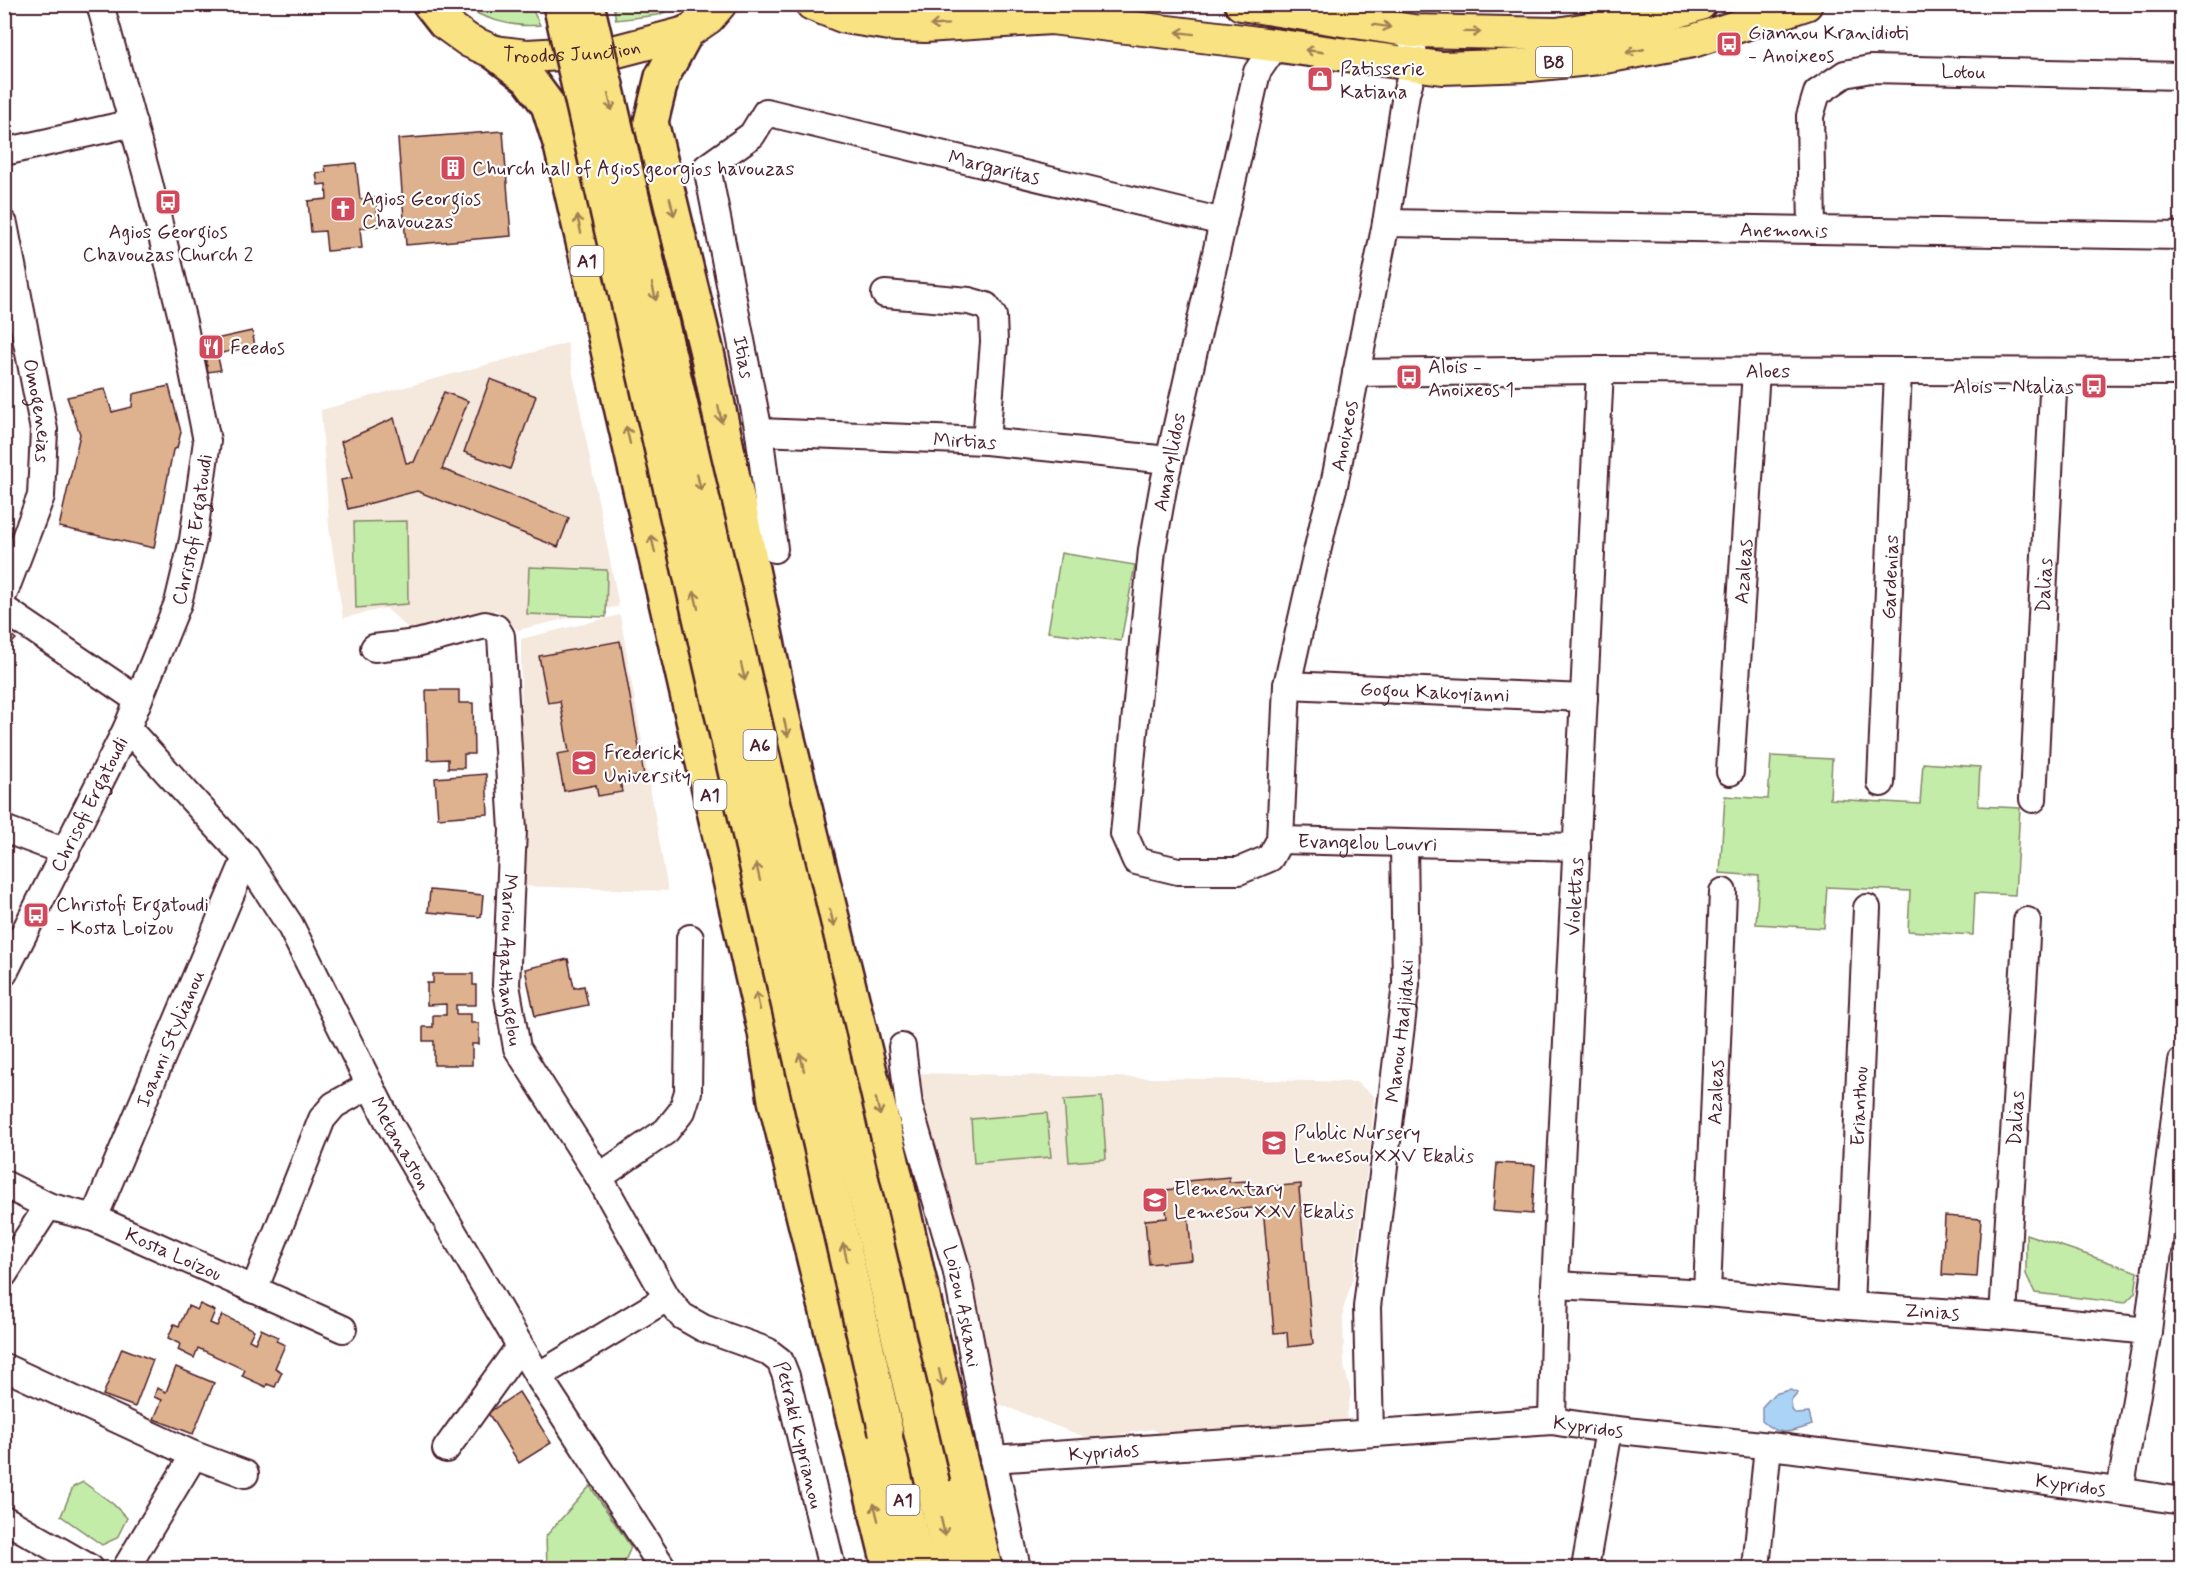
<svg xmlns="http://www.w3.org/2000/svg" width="2186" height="1573" viewBox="0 0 2186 1573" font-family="Mynerve,sans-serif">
<rect width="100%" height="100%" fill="#fff"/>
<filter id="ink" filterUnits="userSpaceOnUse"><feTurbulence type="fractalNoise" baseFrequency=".0167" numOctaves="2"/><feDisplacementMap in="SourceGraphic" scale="12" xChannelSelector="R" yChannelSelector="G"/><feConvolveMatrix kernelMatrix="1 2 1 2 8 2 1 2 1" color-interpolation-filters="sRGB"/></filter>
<g filter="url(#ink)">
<g fill="#f5e8dd">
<polygon points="567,343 619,606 518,630 496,610 411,631 386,608 343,618 329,527 321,410"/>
<polygon points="620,615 668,891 522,886 521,639"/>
<polygon points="911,1073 1356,1082 1374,1096 1372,1131 1353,1278 1343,1310 1344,1366 1351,1393 1346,1421 1317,1427 1168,1440 1153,1429 1090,1439 991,1401"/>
</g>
<g fill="#c3eca8" stroke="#86866a" stroke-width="1.5">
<path d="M461,5h69l10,20c-27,3 -56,-6 -79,-20z"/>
<polygon points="613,5 613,4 681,5 658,15 616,20"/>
<polygon points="407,521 408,604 356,608 354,522"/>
<polygon points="1061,553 1135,565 1121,641 1048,632"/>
<polygon points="529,567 607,570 606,617 527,614"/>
<polygon points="1771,756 1832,759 1830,799 1920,804 1923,763 1980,767 1978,806 2020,808 2015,895 1975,893 1973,935 1908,931 1910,891 1827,887 1824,928 1756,924 1759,876 1720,873 1725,796 1768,799"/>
<polygon points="1102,1097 1106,1159 1069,1162 1064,1100"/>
<polygon points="1047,1113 1051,1157 974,1163 971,1119"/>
<polygon points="2026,1234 2138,1272 2135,1293 2125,1303 2035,1293 2026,1274"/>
<polygon points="83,1482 112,1503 127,1518 117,1538 102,1545 61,1516 73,1487"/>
<polygon points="590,1486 631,1547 622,1568 547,1568 546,1536"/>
</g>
<path fill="#abd3f6" stroke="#848ba5" stroke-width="1.5" d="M1790,1390l8,3 -7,8 1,9 4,4 13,-1 3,12c-21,7 -32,13 -50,-4v-14l12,-13z"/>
<g fill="#deb28e" stroke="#4a1f2b" stroke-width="1.5">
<polygon points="503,131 511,236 406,245 398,139"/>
<polygon points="356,163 360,199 376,198 379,226 360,228 362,248 327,251 325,231 311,232 308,201 327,199 326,184 318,185 316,173 326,172 325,166"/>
<polygon points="252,331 255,346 217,354 221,370 208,372 202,342"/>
<polygon points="490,379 536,396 510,469 464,452"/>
<polygon points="169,386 181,432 177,448 173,450 154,548 59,527 80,434 67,397 105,389 112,412 132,407 133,394"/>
<polygon points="444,392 468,401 442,469 569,518 558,547 417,491 348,509 341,480 352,478 341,442 394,418 406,463 414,462"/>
<polygon points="4,629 16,639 4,651"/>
<polygon points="620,641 644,775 620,779 622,792 598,796 596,785 564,791 557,754 569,752 560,701 548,703 539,656"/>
<polygon points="426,690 459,690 459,703 473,703 474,754 464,754 464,768 448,768 448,759 428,760"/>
<polygon points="486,774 488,814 438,818 435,778"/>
<polygon points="430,890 483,895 481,917 428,912"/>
<polygon points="568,959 574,988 584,986 588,1005 535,1016 525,969"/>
<polygon points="433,974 473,974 473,985 476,985 476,1005 456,1005 456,1014 471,1014 471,1023 479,1023 479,1044 472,1044 472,1065 434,1065 434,1041 423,1041 423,1027 433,1027 433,1015 446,1015 446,1004 427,1005 427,983 433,983"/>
<polygon points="1497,1163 1535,1165 1532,1214 1493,1211"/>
<polygon points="1229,1177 1229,1182 1248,1181 1248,1189 1301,1184 1301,1188 1299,1189 1313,1344 1288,1347 1287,1332 1274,1333 1263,1207 1188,1214 1192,1260 1149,1264 1145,1220 1167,1218 1164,1190 1176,1189 1176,1182"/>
<polygon points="1945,1216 1981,1219 1977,1277 1942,1275"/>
<polygon points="200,1304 215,1311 210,1323 217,1326 222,1315 254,1330 249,1340 255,1343 261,1329 278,1337 276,1341 285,1345 275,1368 282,1372 275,1387 267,1384 266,1387 242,1376 245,1370 198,1348 194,1358 178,1350 180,1344 168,1338 174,1324 179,1326 188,1306 197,1310"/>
<polygon points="122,1348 153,1360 135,1407 103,1395"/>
<polygon points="176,1367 214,1383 193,1434 154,1419 162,1400 154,1397 157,1388 166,1392"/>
<polygon points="519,1392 551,1443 519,1463 488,1413"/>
</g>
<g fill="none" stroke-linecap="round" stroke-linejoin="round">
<g stroke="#4a1f2b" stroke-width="30">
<g id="minor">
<path id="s1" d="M1275,46l-18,26 -93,411 -12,67 -28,284 12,27 42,10h61l31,-13 10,-18 297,7"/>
<polyline points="4,152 133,123"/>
<path id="s2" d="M1386,223l796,13"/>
<path id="s3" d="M4,224l40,206 -3,66 -37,97"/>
<path id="s4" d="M1812,229l-2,-113 7,-23 28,-19 25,-5 312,7"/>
<polyline points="885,294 969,301 986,306 993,316 994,342 986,441"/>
<path id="s5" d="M1356,373l244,-3 582,2"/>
<path id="s6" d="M759,432l227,9 182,19"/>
<path id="s7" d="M774,549l-15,-117 -52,-265 45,-32 14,-23 457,110"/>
<polyline points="4,609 138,700"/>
<path id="s8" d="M374,648l43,-5 68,-18 11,3 5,8 12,194 -7,155 11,63 82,129 68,121 15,18 21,12 64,23 13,10 6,15 46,192"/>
<path id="s9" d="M1287,685l297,13"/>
<path id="s10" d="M127,728l119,130 44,67 100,200 148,251 125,192"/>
<path id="s11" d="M1730,772l26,-401"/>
<path id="s12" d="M1881,783l17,-412"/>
<path id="s13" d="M2033,799l21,-427"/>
<polyline points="4,829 66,852"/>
<path id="s14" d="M1280,840l7,-155 37,-164 10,-36 52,-262 20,-129 8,-29 -1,-19"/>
<path id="s15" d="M4,973l123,-245 51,-125 15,-63 14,-99 -24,-119 -34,-139 -49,-179"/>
<path id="s16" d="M902,1047l7,59 47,162 37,191 24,109"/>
<polyline points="599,1177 666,1131 682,1111 688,1092 690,938"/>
<path id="s17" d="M4,1184l44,22 46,12 249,111"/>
<path id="s18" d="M94,1218l152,-360"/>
<polyline points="4,1274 48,1206"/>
<path id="s19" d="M1555,1285l152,8 143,13 153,10 145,15 -28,160"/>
<polyline points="254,1290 322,1119 334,1105 370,1085"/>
<path id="s20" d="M1707,1293l16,-401"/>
<path id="s21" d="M1850,1306l17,-398"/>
<path id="s22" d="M2003,1316l24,-395"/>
<polyline points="2148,1331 2182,1061"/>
<polyline points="4,1367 194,1455 245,1474"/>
<polyline points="538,1376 667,1298"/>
<path id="s23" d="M1552,1421l3,-136 45,-915"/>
<path id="s24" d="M1370,1433l-3,-126 39,-323 -2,-140"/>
<polyline points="446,1449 520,1346"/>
<path id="s25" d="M993,1459l559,-38c73,12 145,16 218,25 137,17 275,33 412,55"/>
<polyline points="4,1519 90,1568"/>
<polyline points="126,1568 194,1455"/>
<polyline points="1585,1568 1609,1430"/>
<polyline points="1756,1568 1768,1446"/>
</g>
</g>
<g stroke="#4a1f2b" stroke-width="36">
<g id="major">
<path id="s26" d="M429,4l15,19 25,18 25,11 33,4 90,-5 69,-18 22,-15 12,-14"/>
<polyline points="812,4 845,17 896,25 925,26 1051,18 1243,41 1442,68 1530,65 1599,58 1693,41 1806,4"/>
<polyline points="1241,4 1413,31 1557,34 1657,18 1700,4"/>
</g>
</g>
<g stroke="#4a1f2b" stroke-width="38">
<g id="highway">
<polyline points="686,33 662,77 651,122 708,357 784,723 891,1157 985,1568"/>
<polyline points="494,52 528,78 548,105 561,146 765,1032 775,1100 890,1568"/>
<polyline points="876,1406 886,1432 919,1568"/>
<polyline points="929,1457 933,1485 952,1568"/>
</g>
</g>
<use href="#minor" stroke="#fff" stroke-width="26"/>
<use href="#major" stroke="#f8e281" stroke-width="32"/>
<use href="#highway" stroke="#f8e281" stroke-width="33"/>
<g stroke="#4a1f2b" stroke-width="38" stroke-linecap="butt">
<g id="highway-bridge">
<polyline points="560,4 886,1432"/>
<polyline points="587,4 933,1485"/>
</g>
</g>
<use href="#highway-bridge" stroke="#f8e281" stroke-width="33"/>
</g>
<defs><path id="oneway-shaft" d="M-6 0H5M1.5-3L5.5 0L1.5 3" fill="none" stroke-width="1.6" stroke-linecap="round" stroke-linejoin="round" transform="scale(1.5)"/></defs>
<g stroke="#a18056">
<use href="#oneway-shaft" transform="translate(939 25) rotate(176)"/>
<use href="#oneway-shaft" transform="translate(1382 26) rotate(9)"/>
<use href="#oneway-shaft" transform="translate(1472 32) rotate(1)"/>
<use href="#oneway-shaft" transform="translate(1185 33) rotate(-173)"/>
<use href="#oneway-shaft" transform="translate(1314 51) rotate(-172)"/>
<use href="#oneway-shaft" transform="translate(1635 51) rotate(169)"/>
<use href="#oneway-shaft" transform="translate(610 102) rotate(77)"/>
<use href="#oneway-shaft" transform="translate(672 207) rotate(76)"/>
<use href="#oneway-shaft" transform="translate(579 224) rotate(-103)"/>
<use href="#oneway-shaft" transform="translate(654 292) rotate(77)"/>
<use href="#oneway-shaft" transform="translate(720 414) rotate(78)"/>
<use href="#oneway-shaft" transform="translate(628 435) rotate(-103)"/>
<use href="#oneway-shaft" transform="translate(699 482) rotate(77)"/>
<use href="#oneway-shaft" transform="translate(653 544) rotate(-103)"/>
<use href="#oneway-shaft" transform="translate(696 600) rotate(-103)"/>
<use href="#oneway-shaft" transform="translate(743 672) rotate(77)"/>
<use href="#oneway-shaft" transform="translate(786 728) rotate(77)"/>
<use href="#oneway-shaft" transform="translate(758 872) rotate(-103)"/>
<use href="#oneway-shaft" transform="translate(832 918) rotate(76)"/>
<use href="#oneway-shaft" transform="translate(758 1001) rotate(-103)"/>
<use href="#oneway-shaft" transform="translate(802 1062) rotate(-103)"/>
<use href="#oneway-shaft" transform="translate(878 1107) rotate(76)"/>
<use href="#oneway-shaft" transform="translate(845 1252) rotate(-103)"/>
<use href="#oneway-shaft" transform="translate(941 1378) rotate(77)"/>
<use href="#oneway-shaft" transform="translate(876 1512) rotate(-104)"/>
<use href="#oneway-shaft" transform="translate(943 1527) rotate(77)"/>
</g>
</g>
<defs>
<g id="bus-square" transform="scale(1.35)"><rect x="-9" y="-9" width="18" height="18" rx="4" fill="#d1495b" stroke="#fff"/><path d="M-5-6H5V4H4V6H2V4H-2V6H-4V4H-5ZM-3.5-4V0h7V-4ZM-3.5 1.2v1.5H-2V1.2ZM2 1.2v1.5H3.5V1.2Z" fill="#fff"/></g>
<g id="shop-square" transform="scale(1.35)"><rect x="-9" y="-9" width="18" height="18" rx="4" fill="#d1495b" stroke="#fff"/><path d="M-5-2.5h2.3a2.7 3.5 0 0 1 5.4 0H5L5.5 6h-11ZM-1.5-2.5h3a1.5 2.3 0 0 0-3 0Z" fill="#fff"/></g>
<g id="building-square" transform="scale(1.35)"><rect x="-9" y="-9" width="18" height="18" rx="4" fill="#d1495b" stroke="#fff"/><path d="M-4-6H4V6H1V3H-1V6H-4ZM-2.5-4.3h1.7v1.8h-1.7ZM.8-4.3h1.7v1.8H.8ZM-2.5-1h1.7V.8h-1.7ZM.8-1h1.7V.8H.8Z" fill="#fff"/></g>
<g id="church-square" transform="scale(1.35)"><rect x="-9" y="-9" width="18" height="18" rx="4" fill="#d1495b" stroke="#fff"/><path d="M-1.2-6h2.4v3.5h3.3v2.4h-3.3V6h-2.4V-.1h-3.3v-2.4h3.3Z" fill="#fff"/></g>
<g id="restaurant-square" transform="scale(1.35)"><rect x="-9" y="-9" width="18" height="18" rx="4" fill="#d1495b" stroke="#fff"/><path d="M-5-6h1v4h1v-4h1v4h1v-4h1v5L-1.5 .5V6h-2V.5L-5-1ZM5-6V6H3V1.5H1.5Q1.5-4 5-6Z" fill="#fff"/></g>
<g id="university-square" transform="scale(1.35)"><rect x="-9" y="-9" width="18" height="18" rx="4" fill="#d1495b" stroke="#fff"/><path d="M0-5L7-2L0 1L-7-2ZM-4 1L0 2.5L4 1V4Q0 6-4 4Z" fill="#fff"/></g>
<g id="school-square" transform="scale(1.35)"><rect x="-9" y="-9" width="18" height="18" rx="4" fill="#d1495b" stroke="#fff"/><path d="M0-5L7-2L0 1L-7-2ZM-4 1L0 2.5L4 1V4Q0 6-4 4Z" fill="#fff"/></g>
</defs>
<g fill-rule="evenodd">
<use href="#bus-square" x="1729" y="44"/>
<use href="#shop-square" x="1320" y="79"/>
<use href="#building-square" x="453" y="168"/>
<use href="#bus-square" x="168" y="202"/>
<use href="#church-square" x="343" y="209"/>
<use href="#restaurant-square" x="211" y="347"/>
<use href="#bus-square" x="1409" y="377"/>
<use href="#bus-square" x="2094" y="386"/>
<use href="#university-square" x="584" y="763"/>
<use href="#bus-square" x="36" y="915"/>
<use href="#school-square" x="1274" y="1143"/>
<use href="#school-square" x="1155" y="1200"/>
</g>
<g text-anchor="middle" stroke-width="4.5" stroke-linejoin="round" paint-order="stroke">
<g fill="#fff" stroke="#80626b" stroke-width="1.5">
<rect x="1536" y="47" width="36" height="30" rx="4.5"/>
<rect x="570.5" y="246" width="33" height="30" rx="4.5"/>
<rect x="743.5" y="730" width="33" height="30" rx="4.5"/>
<rect x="693.5" y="780" width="33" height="30" rx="4.5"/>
<rect x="886.5" y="1485" width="33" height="30" rx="4.5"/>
</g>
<g font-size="18" font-weight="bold" fill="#4a1f2b">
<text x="1554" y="68">B8</text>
<text x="587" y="267">A1</text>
<text x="760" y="751">A6</text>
<text x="710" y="801">A1</text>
<text x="903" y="1506">A1</text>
</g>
<g font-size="20" fill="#4a1f2b" stroke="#fff" text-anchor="start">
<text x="1748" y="39">Giannou Kranidioti<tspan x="1748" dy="23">- Anoixeos</tspan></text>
<text x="1340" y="75">Patisserie<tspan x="1340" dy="23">Katiana</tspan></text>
<text x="472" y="175">Church hall of Agios georgios havouzas</text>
<text x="362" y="205">Agios Georgios<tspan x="362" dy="23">Chavouzas</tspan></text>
<text x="168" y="238" text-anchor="middle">Agios Georgios<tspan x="168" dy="23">Chavouzas Church 2</tspan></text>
<text x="230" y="354">Feedos</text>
<text x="1428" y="373">Alois -<tspan x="1428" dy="23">Anoixeos 1</tspan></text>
<text x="2074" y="393" text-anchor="end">Alois - Ntalias</text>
<text x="604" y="759">Frederick<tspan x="604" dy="23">University</tspan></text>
<text x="56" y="911">Christofi Ergatoudi<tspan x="56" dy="23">- Kosta Loizou</tspan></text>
<text x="1294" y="1139">Public Nursery<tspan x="1294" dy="23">Lemesou XXV Ekalis</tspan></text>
<text x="1174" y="1195">Elementary<tspan x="1174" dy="23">Lemesou XXV Ekalis</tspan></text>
</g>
<g font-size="20" fill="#4a1f2b" stroke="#fff">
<text dy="7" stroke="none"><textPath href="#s26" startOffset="160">Troodos Junction</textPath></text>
<text dy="7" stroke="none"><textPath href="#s4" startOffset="290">Lotou</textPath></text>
<text dy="7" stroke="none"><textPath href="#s7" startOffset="705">Margaritas</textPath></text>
<text dy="7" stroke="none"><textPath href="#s2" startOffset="398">Anemonis</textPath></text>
<text transform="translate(744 357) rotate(79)" y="7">Itias</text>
<text dy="7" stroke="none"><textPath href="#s5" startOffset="412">Aloes</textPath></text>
<text dy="7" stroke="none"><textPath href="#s3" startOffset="190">Omogeneias</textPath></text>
<text dy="7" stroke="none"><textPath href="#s14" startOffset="411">Anoixeos</textPath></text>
<text dy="7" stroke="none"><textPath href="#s6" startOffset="206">Mirtias</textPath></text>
<text transform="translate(1169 462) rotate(-79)" y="7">Amaryllidos</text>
<text dy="7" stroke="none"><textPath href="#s15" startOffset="484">Christofi Ergatoudi</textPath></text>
<text dy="7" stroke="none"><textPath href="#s11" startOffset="201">Azaleas</textPath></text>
<text dy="7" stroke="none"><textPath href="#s12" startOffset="206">Gardenias</textPath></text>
<text dy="7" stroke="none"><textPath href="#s13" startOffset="214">Dalias</textPath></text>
<text dy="7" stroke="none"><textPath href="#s9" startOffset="148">Gogou Kakoyianni</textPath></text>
<text dy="7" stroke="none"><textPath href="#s15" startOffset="189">Chrisofi Ergatoudi</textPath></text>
<text dy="7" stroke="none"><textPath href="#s1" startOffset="1082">Evangelou Louvri</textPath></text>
<text dy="7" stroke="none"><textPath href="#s23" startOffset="525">Violettas</textPath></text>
<text dy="7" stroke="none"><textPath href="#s8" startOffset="459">Mariou Agathangelou</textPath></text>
<text dy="7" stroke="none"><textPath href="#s24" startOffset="404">Manou Hadjidaki</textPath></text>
<text dy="7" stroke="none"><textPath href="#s18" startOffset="195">Ioanni Stylianou</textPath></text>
<text dy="7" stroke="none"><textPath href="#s20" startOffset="201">Azaleas</textPath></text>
<text dy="7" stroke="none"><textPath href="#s21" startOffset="200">Erianthou</textPath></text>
<text dy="7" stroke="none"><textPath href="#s22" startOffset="198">Dalias</textPath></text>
<text dy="7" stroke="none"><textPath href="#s10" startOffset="501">Metanaston</textPath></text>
<text dy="7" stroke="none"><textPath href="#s17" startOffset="184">Kosta Loizou</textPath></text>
<text dy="7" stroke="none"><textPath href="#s16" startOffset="267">Loizou Askani</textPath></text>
<text dy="7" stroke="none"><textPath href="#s19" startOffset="378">Zinias</textPath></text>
<text dy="7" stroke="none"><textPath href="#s25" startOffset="597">Kypridos</textPath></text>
<text dy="7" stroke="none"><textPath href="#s8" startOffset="1048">Petraki Kyprianou</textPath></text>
<text dy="7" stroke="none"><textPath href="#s25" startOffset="111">Kypridos</textPath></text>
<text dy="7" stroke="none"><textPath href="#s25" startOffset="1083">Kypridos</textPath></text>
</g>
</g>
<rect width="2186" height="1573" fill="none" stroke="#fff" stroke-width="24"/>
<rect x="12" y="12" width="2162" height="1549" fill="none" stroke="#4a1f2b" stroke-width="2" filter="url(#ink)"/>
</svg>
